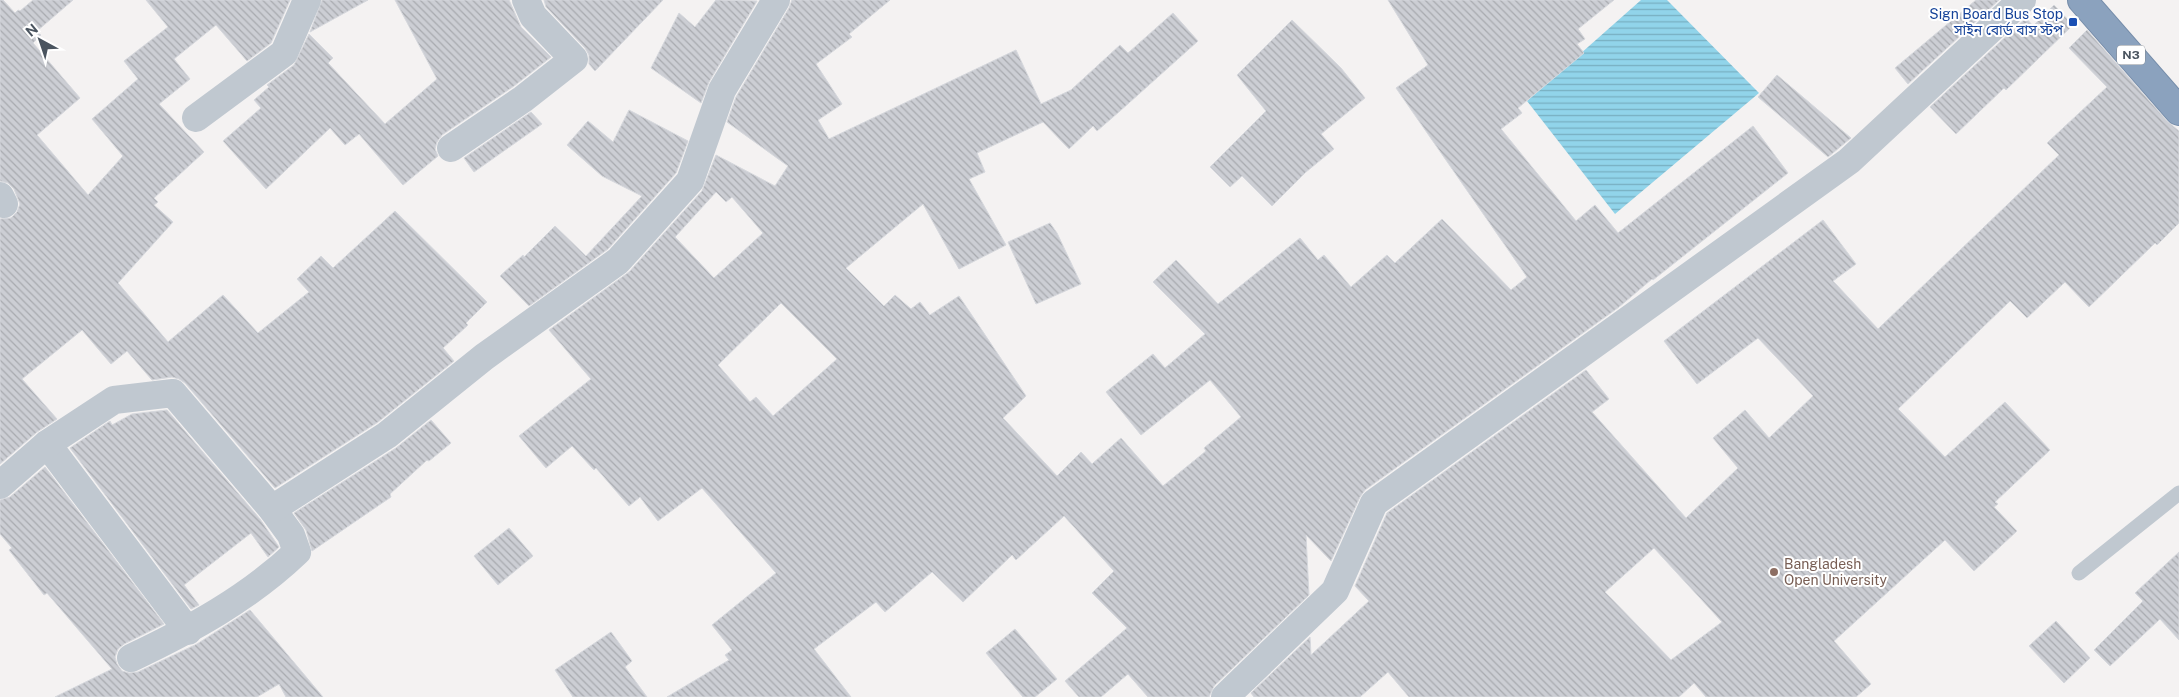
<svg xmlns="http://www.w3.org/2000/svg" width="2179" height="697" viewBox="0 0 2179 697" font-family="'Public Sans','Noto Sans Bengali',sans-serif">
<defs>
<pattern id="water-rules" width="6" height="5" patternUnits="userSpaceOnUse" patternTransform="scale(1.25)"><rect width="6" height="5" fill="#91d4ea"/><path d="M0 2.5h6" fill="none" stroke="#78afc1"/></pattern>
<pattern id="building-back-hatch" width="6" height="6" patternUnits="userSpaceOnUse" patternTransform="scale(1.25)"><rect width="6" height="6" fill="#ccced4"/><path d="M-1 5l2 2M0 0l6 6M5-1l2 2" fill="none" stroke="#a8aaaf"/></pattern>
</defs>
<rect width="100%" height="100%" fill="#f4f2f2"/>
<polygon fill="url(#water-rules)" points="1641,0 1667,0 1759,93 1615,214 1527,101"/>
<g fill="url(#building-back-hatch)" stroke="#d6d8dd" fill-rule="evenodd">
<polygon points="0,0 3,0 15,13 18,10 20,11 33,0 73,0 37,31 41,35 33,43 80,98 37,135 88,195 123,156 92,119 138,79 124,61 168,27 146,0 290,0 271,43 247,61 216,25 174,59 190,79 159,104 204,152 154,198 158,202 154,205 173,222 118,283 168,342 223,295 258,333 309,292 297,279 321,256 333,268 395,211 487,302 466,323 468,325 443,348 454,361 378,422 275,488 185,383 179,379 172,377 152,380 127,351 111,364 82,330 22,379 57,419 37,432 0,464 0,219 11,218 17,212 20,204 14,189 8,183 0,181"/>
<polygon points="322,0 368,0 310,32"/>
<polygon points="395,0 509,0 521,27 551,57 514,86 442,135 437,142 435,149 438,156 403,185 359,134 345,145 330,128 266,189 223,141 261,108 254,100 269,87 267,85 294,65 309,34 333,58 328,63 385,124 437,79"/>
<polygon points="544,0 663,0 595,71 589,64 589,55 585,48 546,7"/>
<polygon points="716,0 757,1 709,82 701,103 651,68 679,13 695,27"/>
<path d="M792,0h98l-41,34 3,3 -36,27 26,40 -24,16 11,19 187,-89 25,54 30,-14 49,-45 8,8 45,-40 25,28 -78,70 -23,20 -4,-5 -24,23 -26,-27 -66,31 8,19 -16,7 37,66 -47,24 -36,-65 -77,64 38,38 11,-11 16,14 9,-7 10,13 29,-19 67,100 -23,22 54,58 24,-24 11,12 29,-26 42,48 43,-35 -2,-3 37,-31 -31,-37 -69,55 -35,-43 47,-38 12,14 40,-34 -52,-52 23,-22 42,44 82,-66 18,22 6,-5 27,32 36,-32 8,8 47,-44 69,71 16,-13 -131,-189 32,-23 -40,-65h226l-36,29 7,10 -8,5 7,9 -66,55 4,5 -21,16 75,92 19,-16 23,28 135,-107 35,47 -135,107 -1,-1 -33,28 -254,183 -5,7 -29,64 -25,-26 3,60 -95,91 -5,11h-61l-20,-23 -27,23h-22l-14,-16 62,-53 -35,-35 22,-22 -50,-55 -48,44 -4,-5 -49,47 -31,-30 -47,40 -9,-10 -62,47 37,48h-184l62,-37 -4,-5 7,-5 -20,-25 64,-52 -74,-85 -44,33 -18,-24 -11,9 -33,-38 -2,2 -22,-24 -26,22 -27,-32 72,-57 -42,-49 80,-58 73,-81 14,-36 59,31 13,-20 -61,-44 9,-25 53,-89zM716,192l10,10 6,-5 31,36 -49,45 -39,-41zM781,303l56,56 -64,57 -17,-19 -6,5 -32,-37z"/>
<polygon points="1976,0 1999,0 1908,84 1895,68"/>
<polygon points="2054,5 2073,25 2006,90 2004,88 1956,134 1930,107 2026,18 2033,26"/>
<polygon points="1292,20 1341,68 1365,98 1321,134 1334,149 1306,172 1272,206 1242,176 1230,187 1210,167 1266,111 1237,75"/>
<path d="M2087,30l80,91 12,10v92l-22,22 -2,-2 -66,64 -24,-25 -38,36 -17,-17 -112,108 47,48 60,-55 45,48 -55,52 3,2 -4,3 23,24 -43,40 -29,-31 -111,101 37,43 -15,13h-150l-12,-14 -15,14h-270l-21,-25 -28,25h-106l-3,-4 59,-56 1,18 58,-54 -14,-15 32,-73 199,-143 23,29 -17,13 94,106 52,-50 -25,-30 32,-28 24,28 44,-42 -55,-58 -61,46 -33,-43 159,-121 33,44 -23,17 45,48 181,-174 -12,-12 60,-56 -38,-39zM1654,548l68,74 -51,38 -66,-68z"/>
<polygon points="1777,75 1851,138 1828,157 1758,97"/>
<polygon points="629,110 688,141 676,173 608,249 529,306 500,276 523,255 524,257 555,226 586,256 642,196 602,176 567,145 588,121 613,142"/>
<polygon points="531,112 542,124 474,172 464,158"/>
<polygon points="1050,223 1057,233 1081,284 1036,304 1008,242"/>
<polygon points="167,410 260,519 279,547 268,557 251,533 184,585 199,605 191,609 70,448 110,421 112,425 132,414"/>
<polygon points="431,420 451,443 429,461 427,460 390,494 391,497 312,551 306,530 294,513 396,448"/>
<polygon points="45,467 164,624 124,644 118,649 115,657 117,664 122,671 129,673 138,672 197,644 250,610 323,697 286,697 279,684 257,697 55,697 112,669 47,593 44,595 9,550 12,548 0,534 0,500 10,497"/>
<polygon points="509,528 533,556 498,585 474,556"/>
<polygon points="2179,552 2179,640 2160,619 2110,666 2094,650 2143,601 2135,593"/>
<polygon points="2056,621 2090,658 2064,683 2029,646"/>
<polygon points="1015,629 1057,679 1035,697 1023,697 986,653"/>
<polygon points="611,632 632,661 625,667 647,697 573,697 555,670"/>
</g>
<g fill="none" stroke-linecap="round" stroke-linejoin="round">
<g stroke="#768daa" stroke-width="30">
<polyline id="highway" points="2082,0 2179,111"/>
</g>
<polyline stroke="#c0c8d0" stroke-width="15" points="2079,573 2179,493"/>
<g stroke="#c0c8d0" stroke-width="28">
<polyline points="196,118 284,53 307,0"/>
<polyline points="451,148 523,99 574,59 533,16 526,0"/>
<polyline points="0,196 4,204"/>
<polyline points="47,444 188,631"/>
<path d="M0,485l47,-41 67,-44 59,-7 99,116 19,26 6,17c-48,46 -107,78 -166,106"/>
<polyline points="272,509 387,435 484,357 618,261 690,181 722,90 776,0"/>
<polyline points="1225,697 1335,591 1374,503 1849,161 2022,0"/>
</g>
<use href="#highway" stroke="#8ba2be" stroke-width="28"/>
</g>
<rect fill="#1a4fb4" stroke="#fff" stroke-width="2" x="2068" y="17" width="10" height="10" rx="2.5"/>
<circle fill="#8d6e63" stroke="#fff" stroke-width="2" cx="1774" cy="572" r="5"/>
<g text-anchor="middle" stroke-width="4" stroke-linejoin="round" paint-order="stroke">
<rect fill="#fff" stroke="#80878f" stroke-width="1" x="2117" y="45.5" width="28" height="19" rx="4"/>
<g font-size="12" font-weight="bold" fill="#4a545f">
<text x="2131" y="59">N3</text>
</g>
<g font-size="14" fill="#164399" stroke="#fff" text-anchor="end">
<text x="2063" y="19">Sign Board Bus Stop<tspan x="2063" dy="16">সাইন বোর্ড বাস স্টপ</tspan></text>
</g>
<g font-size="14" fill="#785e54" stroke="#fff" text-anchor="start">
<text x="1784" y="569">Bangladesh<tspan x="1784" dy="16">Open University</tspan></text>
</g>
</g>
<g transform="translate(40 40) rotate(320)" stroke="#ffffff" stroke-width="4" paint-order="stroke">
<path d="M0-4L9 19L0 12L-9 19Z" fill="#4a545f"/>
<text y="-8" font-size="14" font-weight="bold" text-anchor="middle" fill="#4a545f">N</text>
</g>
</svg>
